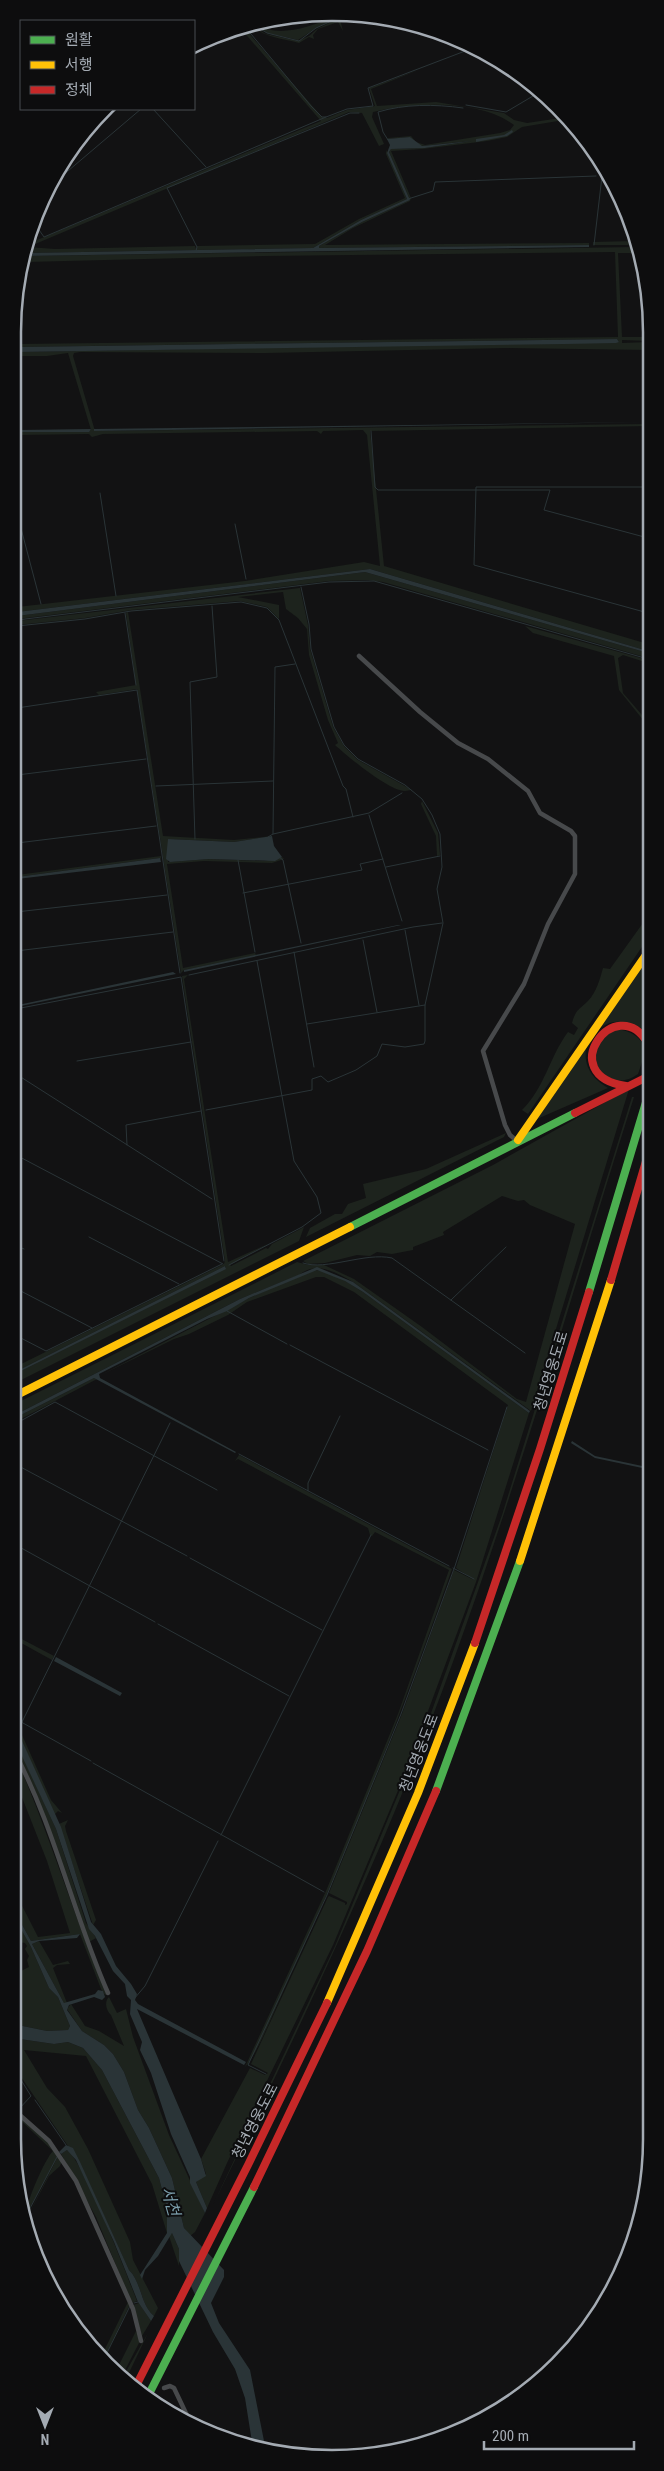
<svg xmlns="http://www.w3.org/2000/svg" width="664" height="2471" viewBox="0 0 664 2471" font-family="'Roboto Condensed','Noto Sans KR',sans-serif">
<rect width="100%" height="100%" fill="#121213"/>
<g fill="#1d231d">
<path d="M330,19h5l-19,9 -18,12 -31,-7 -11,-6 1,-3c20,15 53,2 73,-5z"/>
<path d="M337,19h3l3,12 -5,-9 -20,7 -5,6 1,4 -5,-2 -10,6c-15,-4 -36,-6 -47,-17l14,8 32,7 11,-5 8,-7z"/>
<path d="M245,29l77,88 5,1 20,-8 28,-4 -6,-18 52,-19 -50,20 6,17 59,-4 68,11 10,7 13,3 40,-6 3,2 -48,8 -15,10 -20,4 -65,8 -31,2 20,47 -1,3 -57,27 -28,17 264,-2v2l-270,3v-2l43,-24 48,-22 -21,-48 2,-3 34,-1 47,-7 -51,5 -11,-9 -23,2 1,-1 23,-2 5,6 9,3 75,-12 10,-3 4,-5c-34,-26 -100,-23 -141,-13l-1,5 12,27 -5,2 -17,-33 -13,-1 -321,135 27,2 140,-3 1,3 1,-3 118,-2 44,-25 46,-21 -19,-44v-4l21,49 -46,21 -48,28 -287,5 4,-10 291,-122 -79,-91z"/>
<polygon points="634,241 635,245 593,245 593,242"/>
<polygon points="636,247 637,253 618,253 622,337 649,337 649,341 622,340 622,343 649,342 649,350 506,348 266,353 80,352 74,353 73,356 95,431 649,424 649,426 370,431 384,566 648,644 648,651 370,569 17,612 17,607 245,581 364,562 380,566 367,435 363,430 323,431 321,434 317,431 103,434 92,437 89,434 18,435 18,432 91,430 68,353 47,356 18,356 18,352 619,342 617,339 544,340 18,347 18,344 102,343 618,337 615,252 265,256 26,262 22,261 25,256"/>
<polygon points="365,572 648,653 648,658 383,582 368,580 329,581 17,619 17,616"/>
<path d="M300,588l8,37 2,24 23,78 11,19 14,14 54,30c-3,0 -5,1 -7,1 -16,0 -58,-35 -70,-46l3,-2 -10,-23 -19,-65 -2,-26 -9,-11 -12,-9 -3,-17 -45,5 41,8v14l-12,-12 -27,-6 -109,9 -46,8 -68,7v-4z"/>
<polygon points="128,612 163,836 234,840 272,836 234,842 168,839 168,862 209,859 265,861 282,857 284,859 272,863 204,861 167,864 183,968 255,953 256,955 184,970 181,973 137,689 99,695 96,692 136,685 126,613"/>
<polygon points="525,626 648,660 648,663 623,655 618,658 623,693 648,722 648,726 619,690 614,656 533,633"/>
<polygon points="422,801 438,833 440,855 437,856 436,836 421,804"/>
<polygon points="161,856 161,860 160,858 17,877 17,875"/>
<path d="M648,916v22l-120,176 -6,-4c22,-21 28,-54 46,-78l6,3 4,-7 -6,-5c4,-14 6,-12 16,-22 8,-8 12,-22 15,-33l7,1z"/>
<path d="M648,956l-1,82c-18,-16 -31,-24 -52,-6z"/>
<polygon points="188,975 184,979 228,1262 270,1243 230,1265 231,1266 266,1248 268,1249 272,1244 304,1227 299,1241 15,1383 15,1374 226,1268 225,1266 15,1372 15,1367 224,1264 225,1261 182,976"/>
<path d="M618,1029c14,3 22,7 28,21l-8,24c-17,12 -28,6 -42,-7 0,-27 -4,-26 22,-38z"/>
<path d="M587,1044c-5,20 4,34 21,44l-71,31z"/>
<path d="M629,1089l-98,322 -178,-129c-17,-10 -37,-21 -54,-7l-59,24 -225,116v-11l282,-142 11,3h16l30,14 68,48 95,72 9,3 49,-178 -45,-19 -6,-5 -6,1 -16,-5 -59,36 1,3 -31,12v3l-21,4 -15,-2 -7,4 -13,-1 -32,8 -17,1 -5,-3 190,-96z"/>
<path d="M632,1097h2c-60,188 -113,377 -180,562 -68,188 -153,367 -241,546l122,-259 90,-216 77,-215z"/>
<polygon points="506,1133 504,1137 306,1237 310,1228 335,1214 342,1214 348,1204 366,1198 363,1184 426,1169"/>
<path d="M312,1270c17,-1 37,13 51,22l166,121 -53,169 -74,199 -69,164 -106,218 -20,45 -11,-26 10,-8 -5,-15 49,-91 15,7 3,-2 -17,-9 77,-167 1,-1 16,7v2l2,-1v-2l-18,-9 73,-179 52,-144 20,10 -18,-12 52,-163 -154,-113 -30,-15h-8l-69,25 -19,13 -39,19 -15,5 -75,37 150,-78z"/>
<polygon points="94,1378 97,1379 15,1422 15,1418"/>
<path d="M239,1455l213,114c-49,140 -102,279 -165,414 -8,17 -31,74 -42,84l81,-176 72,-177 51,-144 -74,-38 -3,4 -2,-1 -2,-7 -130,-69 -3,2z"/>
<polygon points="14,1635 54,1656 52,1660 14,1639"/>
<polygon points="14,1717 51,1800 62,1813 58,1811 54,1815 14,1723"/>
<polygon points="14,1737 56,1829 86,1923 96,1938 89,1942 58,1854 14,1749"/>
<path d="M14,1753c35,79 59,162 93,241l-2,1 -4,-6 -21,-55 -49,7 -18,-33v-20l25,49 32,-4 -23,-72 -33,-84z"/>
<polygon points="68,1820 65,1826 66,1831 96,1920 93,1925 59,1824"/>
<polygon points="13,1914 31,1947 49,1988 58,1997 70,2026 68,2030 47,2031 13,2024 13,1975 29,1967 27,1960 29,1956 25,1949 27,1946 25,1943 18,1942 13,1933"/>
<polygon points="39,1941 53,1965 68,1961 70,1964 57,1965 53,1968 67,2003 64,2003 32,1944"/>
<path d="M109,1997l8,16 9,-4 7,28 36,98 36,78 -10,19 -5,4 -6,-8 -12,-50 -23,-50 -11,-18 -14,-38 -11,-18 -9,-9 -22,-14 -15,-22 4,-5 14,22 14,5 25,15 -13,-31c-5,-5 -7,-13 -2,-18z"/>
<path d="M13,2038l41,6 14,-2 15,6 19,22 57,108 8,31v24l-15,-49 -66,-128 -62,-6 23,38 18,19 23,42 42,93 3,18 25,48 -4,8c-14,-12 -12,-33 -25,-46l-56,-121 -5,-3 -55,-81z"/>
<path d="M16,2114l32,28 14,19 -2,5 -11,10 -21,40 30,-60 -31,57c-2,-9 18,-54 26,-62l-36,-34 -4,5v-5z"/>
<path d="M67,2150c17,12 60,125 70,151l-5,2 -2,-4 -34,-82 -35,-63z"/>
<polygon points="172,2233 179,2249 179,2266 169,2236"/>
<polygon points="129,2300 129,2306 104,2359 101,2357"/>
<polygon points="139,2303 151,2321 142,2336 133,2305"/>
<polygon points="136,2331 140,2341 123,2374 117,2369"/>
<polygon points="148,2333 127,2377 124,2375"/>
</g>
<g fill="#2a3437">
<polygon points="512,130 513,132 507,136 476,142 476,139 504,135"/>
<polygon points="410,137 422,146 472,141 425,148 391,149 389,152 410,200 362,222 319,246 319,248 589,245 589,247 25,256 26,253 313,248 361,220 407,199 387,153 390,145 387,139"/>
<polygon points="617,339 619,342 616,343 565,344 18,352 18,347"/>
<polygon points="649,422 168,430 94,431 94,429"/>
<polygon points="91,429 89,432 18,432 18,430"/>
<polygon points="370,569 648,651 648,653 365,572 17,616 17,612"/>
<polygon points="272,836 274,846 282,857 275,861 209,859 170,862 166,859 168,839 234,842"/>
<polygon points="160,858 161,862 17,879 17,877"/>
<polygon points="398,925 401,925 184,972 184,970"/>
<polygon points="173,972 176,974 16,1007 18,1005"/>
<polygon points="225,1266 226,1269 15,1374 15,1372"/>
<polygon points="317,1267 353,1282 530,1411 529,1413 363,1292 345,1281 317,1270 249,1298 227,1311 207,1319 99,1374 100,1378 236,1452 235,1453 94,1378 15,1418 15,1415 240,1299"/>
<polygon points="572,1441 595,1456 647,1467 647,1469 595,1458 571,1443"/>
<polygon points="56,1657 122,1693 120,1696 54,1661"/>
<polygon points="14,1723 61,1827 91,1922 101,1934 116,1966 131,1984 137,1994 135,2000 138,2004 246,2062 244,2065 137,2009 201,2159 206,2176 196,2182 207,2208 205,2213 190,2183 190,2177 171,2134 151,2073 140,2050 142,2042 130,2014 131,2000 127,1996 125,1984 113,1971 95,1936 89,1929 56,1829 14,1739"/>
<polygon points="13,1908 31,1941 80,1934 77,1938 39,1941 32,1944 64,2003 95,1994 98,1990 103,1991 105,1997 102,2000 94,1997 69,2005 67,2010 82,2031 104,2045 113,2054 124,2072 138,2110 149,2128 172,2178 184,2228 224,2270 224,2277 211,2303 219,2323 250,2370 265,2446 252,2442 245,2398 235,2369 213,2332 179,2261 179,2249 172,2233 158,2256 145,2270 142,2279 140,2275 167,2233 167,2209 159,2178 102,2070 83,2048 68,2042 54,2044 13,2038 13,2024 47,2031 68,2030 70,2026 58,1997 49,1988 31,1947 17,1922"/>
<path d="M66,2145l7,3 7,14 49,108c13,13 11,34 25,46l-3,5 -13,-19 -24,-60 -38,-82 -9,-10 -6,4 -2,-2z"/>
</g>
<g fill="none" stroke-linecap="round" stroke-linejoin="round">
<g stroke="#2a3437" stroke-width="1">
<polyline points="254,25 267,33 299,41 316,28 336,19"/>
<polyline points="246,28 311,106 322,117 326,117 347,109 373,106 368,88 473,48"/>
<polyline points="466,105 506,112 538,93"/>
<polyline points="153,109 206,167"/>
<path d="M388,140l-5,-8 -5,-20c26,-8 57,-8 85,-4"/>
<polyline points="602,176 602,167"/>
<polyline points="55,182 141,109"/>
<polyline points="408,199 433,191 435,182 596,176"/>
<polyline points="37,227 44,237 326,117"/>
<polyline points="594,245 602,176 609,176"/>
<polyline points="196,251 197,247 167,188 350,113 359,113"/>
<polyline points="371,431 375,487 378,490 550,490 544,510 648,538"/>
<polyline points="100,493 116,596"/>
<polyline points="18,517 41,604"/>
<polyline points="235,524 246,579"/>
<polyline points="125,613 136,685"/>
<polyline points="648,613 474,565 476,487 648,487"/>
<polyline points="17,620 329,582 374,581 648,659"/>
<polyline points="17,626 85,619 131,611 241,602 267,608 279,620 343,786 346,789 353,817"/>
<polyline points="17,683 21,707"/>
<polyline points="17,708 137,690 180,973"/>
<polyline points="17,775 146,759"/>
<polyline points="156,786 273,781"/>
<polyline points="369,815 402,921"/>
<polyline points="273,834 275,667 295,664"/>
<polyline points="268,837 273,834 369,813 402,793"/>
<polyline points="195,839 190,682 217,677 212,606"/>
<polyline points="17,843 156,826"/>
<polyline points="279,857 283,860 301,943"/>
<polyline points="238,860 255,952"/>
<polyline points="386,867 440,856"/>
<polyline points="243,893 362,870 360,864 383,859"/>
<polyline points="16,912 167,895"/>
<polyline points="405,930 419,1005"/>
<polyline points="363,940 377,1012"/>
<polyline points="16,951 173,932"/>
<polyline points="294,952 314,1067"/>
<polyline points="189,975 413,927 442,923"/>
<polyline points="21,1008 181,977 224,1261"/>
<polyline points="307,1024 425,1005"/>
<polyline points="77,1061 191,1042"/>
<polyline points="16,1074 212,1199"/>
<polyline points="206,1110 312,1090 312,1079 321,1076 328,1082 356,1070 377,1056 382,1044 405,1047 424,1044 425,1041 425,1005 443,923 437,889 442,867 440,834 432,815 422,799 405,785 358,759 344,745 334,727 311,649 309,624 301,587"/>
<polyline points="127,1145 126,1125 201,1111"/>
<polyline points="16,1155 223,1264"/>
<polyline points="89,1237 179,1284"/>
<polyline points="15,1245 24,1249"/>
<path d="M303,1263c23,8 62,-11 89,-5l133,95"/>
<polyline points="229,1265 302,1227 321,1213 317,1197 294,1161 257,961"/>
<polyline points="15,1288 92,1328"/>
<polyline points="451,1300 506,1247"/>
<polyline points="227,1311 287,1344"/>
<polyline points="15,1335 46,1351 222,1264"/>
<polyline points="290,1345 488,1450"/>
<polyline points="15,1424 55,1402 217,1490"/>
<polyline points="239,1454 449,1566"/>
<polyline points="15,1464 187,1556"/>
<polyline points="308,1491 308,1483 340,1416"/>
<polyline points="14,1544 155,1622"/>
<polyline points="190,1558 322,1630"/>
<polyline points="453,1568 474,1579"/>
<polyline points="158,1624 289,1696"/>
<polyline points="14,1718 91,1761"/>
<polyline points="22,1722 170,1423"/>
<polyline points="93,1763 324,1892"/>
<polyline points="221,1835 371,1535"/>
<polyline points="134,1999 145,1986 218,1841"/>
<polyline points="13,2067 31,2096 18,2110"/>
<polyline points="266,2074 248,2065 327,1895 401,1714 455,1566 507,1407"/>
<polyline points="35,2100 66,2145"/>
<polyline points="27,2214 57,2157"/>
<polyline points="134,2303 138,2302"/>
<polyline points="104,2359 130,2306"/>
</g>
<g stroke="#47494b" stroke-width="4.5">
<polyline points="359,656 420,712 458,743 488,759 528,791 540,813 571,831 575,836 575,874 548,924 524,984 483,1051 505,1125 510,1135 517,1141"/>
<path d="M14,1751c41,77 59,163 94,242"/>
<polyline points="13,2109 49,2141 76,2181 133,2309 141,2341"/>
<polyline points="164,2388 170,2386 174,2388 192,2426"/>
</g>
<g stroke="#4caf50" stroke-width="8">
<polyline points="350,1227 575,1113"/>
<polyline points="589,1292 647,1099"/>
<polyline points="436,1791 520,1561"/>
<polyline points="149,2394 254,2187"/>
</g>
<g stroke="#ffc107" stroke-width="8">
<polyline points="518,1140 648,952"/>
<polyline points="15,1396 350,1227"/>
<polyline points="520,1561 611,1280"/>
<polyline points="327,2003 418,1793 475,1643"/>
</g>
<g stroke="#c62828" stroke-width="8">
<path d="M626,1086c-73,-11 -10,-95 21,-44"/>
<polyline points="575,1113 647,1077"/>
<polyline points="611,1280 647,1158"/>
<polyline points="475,1643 540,1449 589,1292"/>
<polyline points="254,2187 367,1951 436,1791"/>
<polyline points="137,2384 248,2165 327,2003"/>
</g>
</g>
<g text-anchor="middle" stroke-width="4" stroke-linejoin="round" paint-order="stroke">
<g font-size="15" fill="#a4abb3" stroke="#0d0d0e">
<text transform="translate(551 1371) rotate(-73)" y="5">청년영웅도로</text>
<text transform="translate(419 1753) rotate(-69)" y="5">청년영웅도로</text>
<text transform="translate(255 2121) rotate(-63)" y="5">청년영웅도로</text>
</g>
<g font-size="16" font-style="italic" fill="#7c9fad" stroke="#0d0d0e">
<text transform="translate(171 2201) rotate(74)" y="6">서천</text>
</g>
</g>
<path d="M0 0H664V2471H0ZM332 21H332A311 311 0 0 1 643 332V2139A311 311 0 0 1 332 2450H332A311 311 0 0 1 21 2139V332A311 311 0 0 1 332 21Z" fill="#0d0d0e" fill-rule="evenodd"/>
<path fill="none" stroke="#a4abb3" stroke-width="2.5" d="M332 21H332A311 311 0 0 1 643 332V2139A311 311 0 0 1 332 2450H332A311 311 0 0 1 21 2139V332A311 311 0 0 1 332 21Z"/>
<rect x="20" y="20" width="175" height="90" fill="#0d0d0e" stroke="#494c50"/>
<rect x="30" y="36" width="25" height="8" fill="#4caf50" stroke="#494c50"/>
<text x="65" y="45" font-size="15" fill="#a4abb3">원활</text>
<rect x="30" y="61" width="25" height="8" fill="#ffc107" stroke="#494c50"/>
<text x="65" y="70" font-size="15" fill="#a4abb3">서행</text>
<rect x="30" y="86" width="25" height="8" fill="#c62828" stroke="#494c50"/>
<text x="65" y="95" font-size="15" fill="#a4abb3">정체</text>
<g transform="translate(45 2426) rotate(180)" stroke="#0d0d0e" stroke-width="4" paint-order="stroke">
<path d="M0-4L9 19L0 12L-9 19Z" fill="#a4abb3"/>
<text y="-8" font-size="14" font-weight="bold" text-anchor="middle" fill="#a4abb3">N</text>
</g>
<path d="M484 2441v8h150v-8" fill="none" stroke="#a4abb3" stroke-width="2.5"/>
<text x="492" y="2441" font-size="15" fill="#a4abb3" stroke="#0d0d0e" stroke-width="4" paint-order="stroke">200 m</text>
</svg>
